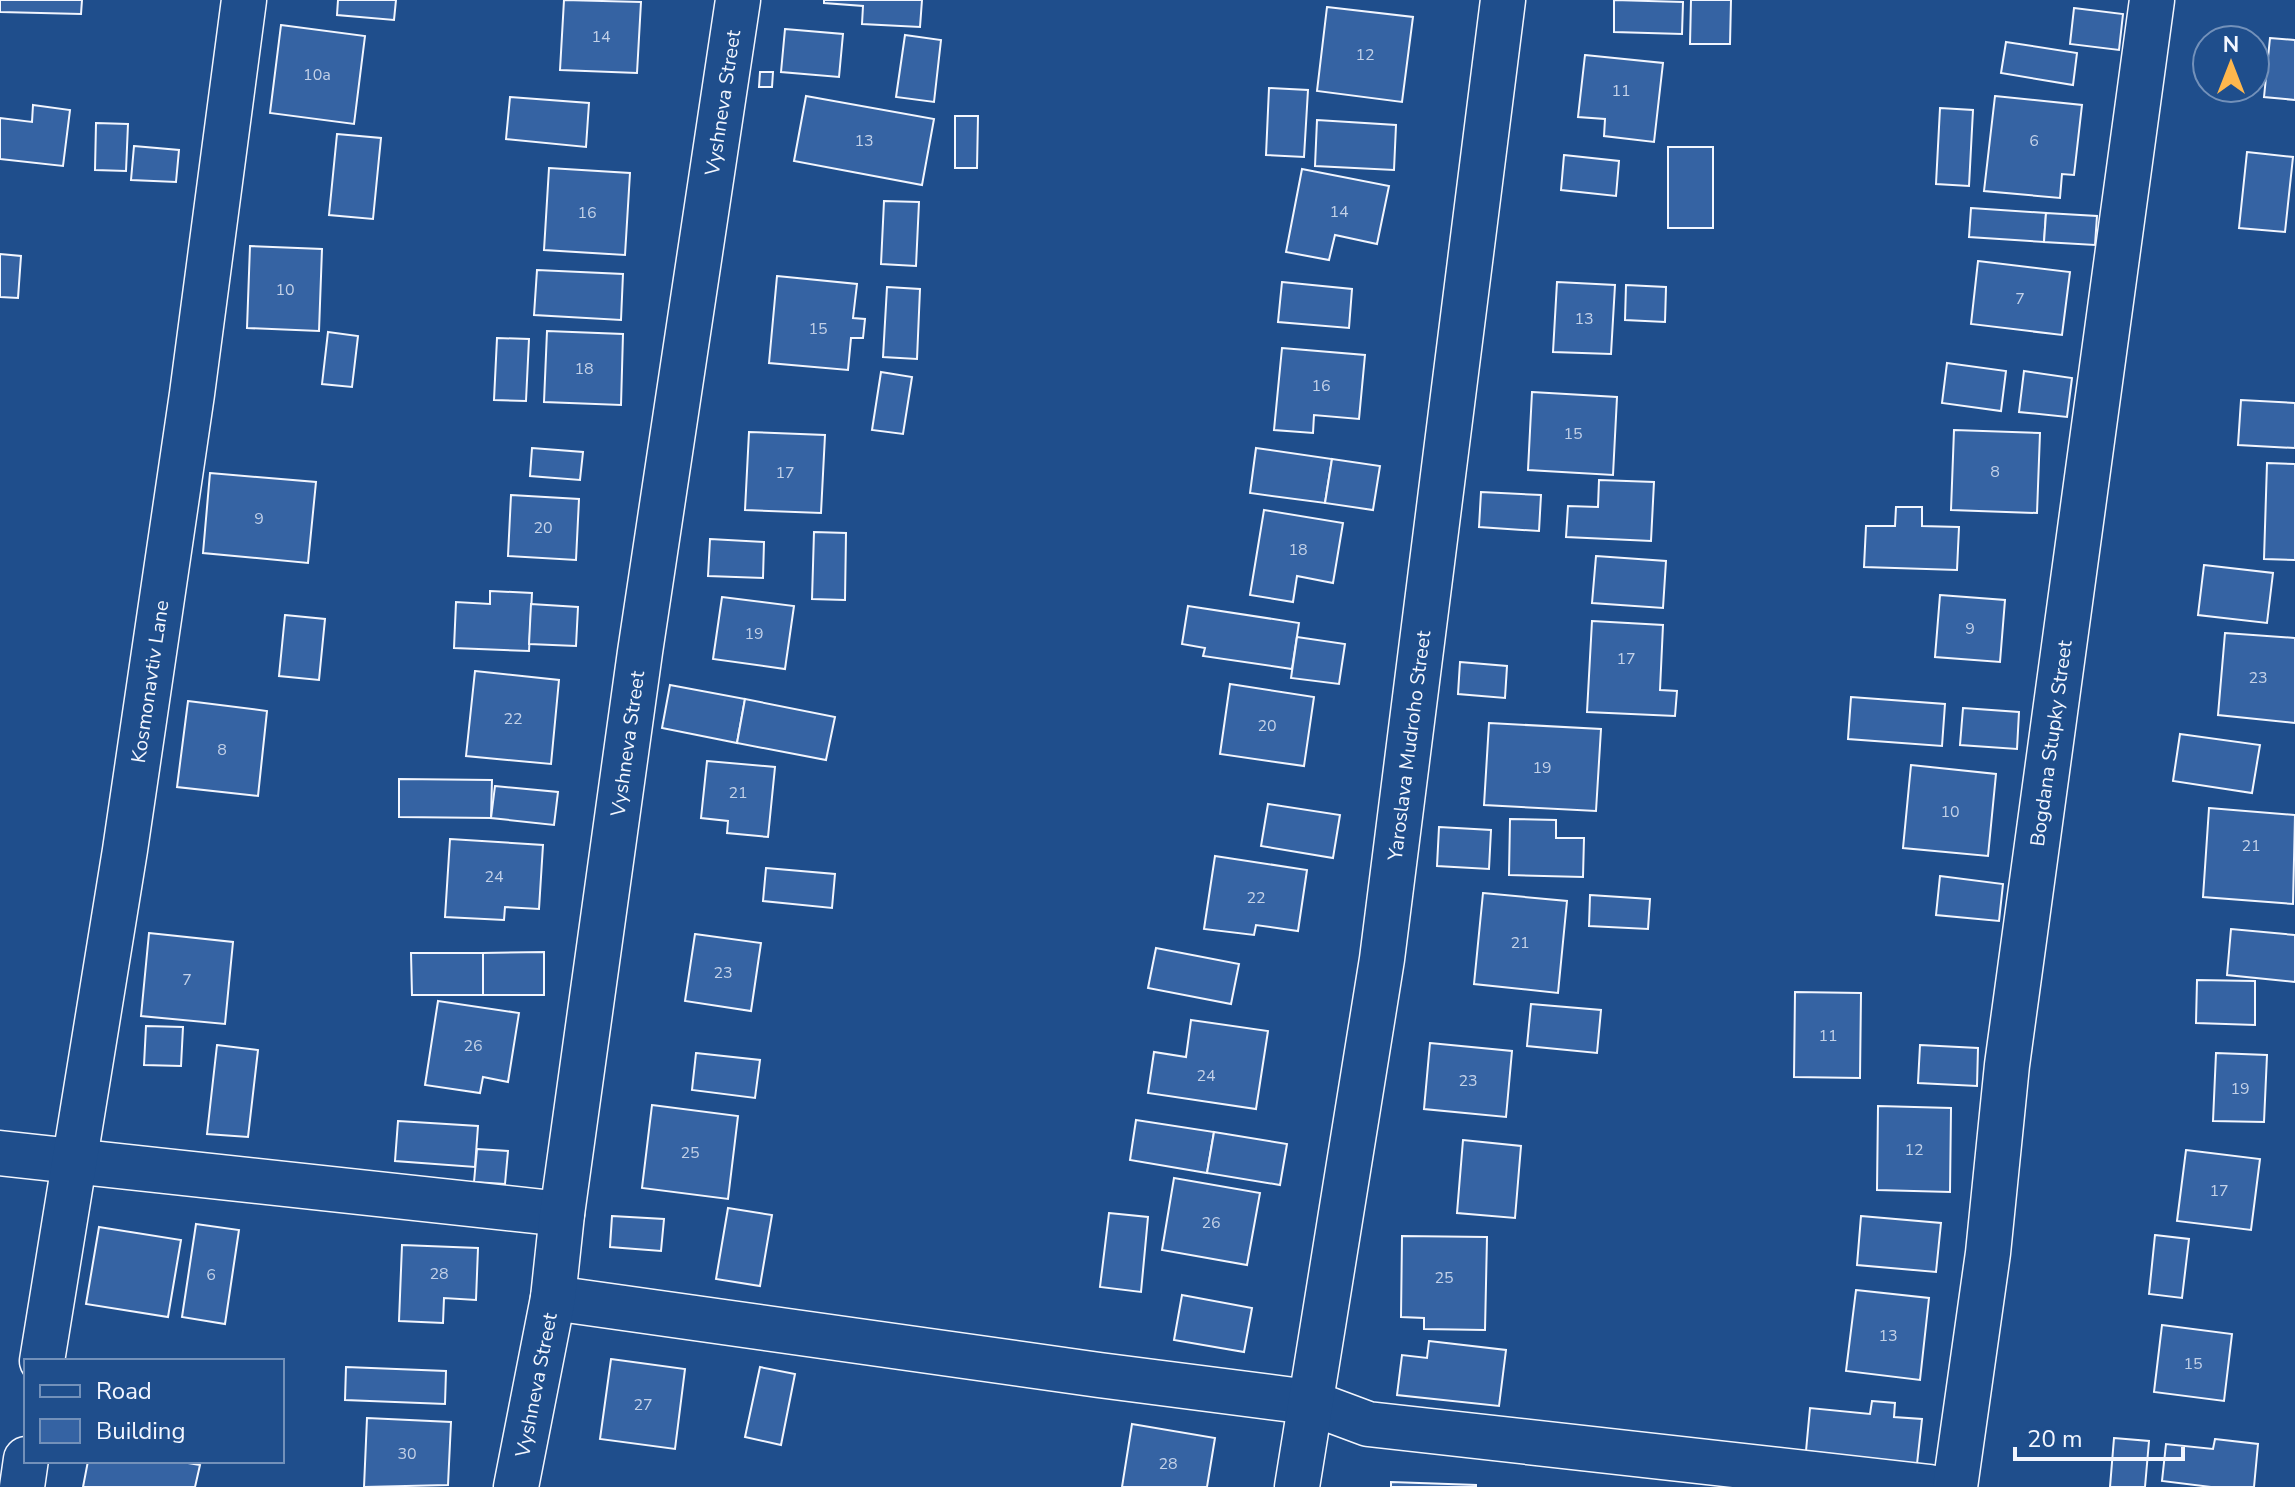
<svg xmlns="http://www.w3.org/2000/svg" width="2295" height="1487" viewBox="0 0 2295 1487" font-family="'Nunito Sans',sans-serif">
<rect width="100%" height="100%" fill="#1f4e8c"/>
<g fill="#3563a3" stroke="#f2f6ff" stroke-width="2">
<polygon points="0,0 82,0 81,14 0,12"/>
<polygon points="338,0 396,0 394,20 337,15"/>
<polygon points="564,0 641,2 637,73 560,70"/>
<polygon points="824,0 922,0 920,27 862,24 863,6 824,3"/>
<polygon points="1614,0 1683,2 1682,34 1614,32"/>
<polygon points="1691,0 1731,0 1730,44 1690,44"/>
<polygon points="1327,7 1413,17 1402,102 1317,91"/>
<polygon points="2074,8 2123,14 2119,50 2070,44"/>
<polygon points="281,25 365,36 354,124 270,113"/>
<polygon points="785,29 843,34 839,77 781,72"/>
<polygon points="905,35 941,40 934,102 896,97"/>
<polygon points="2270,38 2295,40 2295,100 2264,97"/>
<polygon points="2006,42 2077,53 2073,85 2001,73"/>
<polygon points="1585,55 1663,63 1654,142 1604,136 1605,119 1578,117"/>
<polygon points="760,72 773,72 772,87 759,87"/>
<polygon points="1269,88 1308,90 1304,157 1266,155"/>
<polygon points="806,96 934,119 922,185 794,161"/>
<polygon points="1995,96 2082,105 2074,175 2062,174 2060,198 1984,191"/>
<polygon points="510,97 589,103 586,147 506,139"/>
<polygon points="33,105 70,110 63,166 0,159 0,118 32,122"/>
<polygon points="1940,108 1973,110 1969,186 1936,184"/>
<polygon points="955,116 978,116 977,168 955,168"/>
<polygon points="1317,120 1396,125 1394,170 1315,166"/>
<polygon points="96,123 128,124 126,171 95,170"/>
<polygon points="337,134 381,138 373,219 329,215"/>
<polygon points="134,146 179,150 176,182 131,180"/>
<rect x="1668" y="147" width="45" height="81"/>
<polygon points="2247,152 2293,157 2285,232 2239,228"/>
<polygon points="1564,155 1619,161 1616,196 1561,190"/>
<polygon points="549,168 630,173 625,255 544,250"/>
<polygon points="1302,169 1389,186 1377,244 1335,235 1329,260 1286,252"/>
<polygon points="884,201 919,202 916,266 881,264"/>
<polygon points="1971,208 2046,213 2044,242 1969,237"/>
<polygon points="2046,213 2097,216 2095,245 2044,242"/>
<polygon points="250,246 322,249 319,331 247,328"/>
<polygon points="0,254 21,256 18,298 0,297"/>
<polygon points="1978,261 2070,272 2062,335 1971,324"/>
<polygon points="537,270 623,274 621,320 534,315"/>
<polygon points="777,276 857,284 853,318 865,319 863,338 851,338 848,370 769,363"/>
<polygon points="1282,282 1352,289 1349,328 1278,322"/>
<polygon points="1557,282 1615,285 1611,354 1553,352"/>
<polygon points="1626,285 1666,287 1665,322 1625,320"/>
<polygon points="887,287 920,289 917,359 883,357"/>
<polygon points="547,331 623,334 621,405 544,402"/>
<polygon points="328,332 358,336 352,387 322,384"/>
<polygon points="497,338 529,339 526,401 494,400"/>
<polygon points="1282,348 1365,355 1359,419 1314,415 1313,433 1274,430"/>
<polygon points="1947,363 2006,371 2001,411 1942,403"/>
<polygon points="2024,371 2072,378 2067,417 2019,412"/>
<polygon points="881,372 912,377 903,434 872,430"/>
<polygon points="1532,392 1617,397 1613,475 1528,470"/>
<polygon points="2241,400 2295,403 2295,448 2238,445"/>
<polygon points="1954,430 2040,433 2037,513 1951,510"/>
<polygon points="749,432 825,435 821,513 745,510"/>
<polygon points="532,448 583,452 580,480 530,476"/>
<polygon points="1256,448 1332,459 1325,503 1250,493"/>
<polygon points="1332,459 1380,466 1373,510 1325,503"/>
<polygon points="2267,463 2295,464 2295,560 2264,559"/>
<polygon points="210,473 316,482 308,563 203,553"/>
<polygon points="1599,480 1654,482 1651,541 1566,537 1568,506 1598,507"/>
<polygon points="1481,492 1541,495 1539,531 1479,527"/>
<polygon points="511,495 579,499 576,560 508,556"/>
<polygon points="1896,507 1922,507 1922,526 1959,527 1957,570 1864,567 1866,526 1895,526"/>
<polygon points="1264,510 1343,523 1333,583 1297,576 1293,602 1250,595"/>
<polygon points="814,532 846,533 845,600 812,599"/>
<polygon points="710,539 764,542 763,578 708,576"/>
<polygon points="1596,556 1666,561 1663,608 1592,603"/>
<polygon points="2204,565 2273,573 2267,623 2198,615"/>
<polygon points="490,591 532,593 529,651 454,648 456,602 490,604"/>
<polygon points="1940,595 2005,600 2000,662 1935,657"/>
<polygon points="722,597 794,606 785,669 713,659"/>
<polygon points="531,604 578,607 576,646 529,644"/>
<polygon points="1188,606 1299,623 1292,669 1203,656 1205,648 1182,644"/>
<polygon points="285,615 325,619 319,680 279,676"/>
<polygon points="1592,621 1663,625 1660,690 1677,691 1675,716 1587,712"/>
<polygon points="2225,633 2295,638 2295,723 2218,715"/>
<polygon points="1297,637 1345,644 1339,684 1291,678"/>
<polygon points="1460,662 1507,666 1505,698 1458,694"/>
<polygon points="475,671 559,680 551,764 466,756"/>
<polygon points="1230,684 1314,697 1304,766 1220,754"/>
<polygon points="670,685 745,699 737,743 662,728"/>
<polygon points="1851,697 1945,704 1942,746 1848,739"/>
<polygon points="745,699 835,717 826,760 737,743"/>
<polygon points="188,701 267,711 258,796 177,787"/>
<polygon points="1963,708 2019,712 2017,749 1960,745"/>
<polygon points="1489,723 1601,729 1596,811 1484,805"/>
<polygon points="2180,734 2260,745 2252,793 2173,781"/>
<polygon points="707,761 775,767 768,837 727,833 728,821 701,818"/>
<polygon points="1911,765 1996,774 1988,856 1903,848"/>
<polygon points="399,779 492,780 491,818 399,817"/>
<polygon points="495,786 558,792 554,825 491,818"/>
<polygon points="1268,804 1340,815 1333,858 1261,846"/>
<polygon points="2209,808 2295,815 2293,904 2203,897"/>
<polygon points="1510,819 1556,820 1556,838 1584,838 1583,877 1509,875"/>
<polygon points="1439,827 1491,830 1489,869 1437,866"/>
<polygon points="450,839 543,845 539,909 505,907 504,920 445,917"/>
<polygon points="1215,856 1307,870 1298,931 1256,925 1254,935 1204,929"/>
<polygon points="766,868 835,874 832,908 763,901"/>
<polygon points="1940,876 2003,884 1999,921 1936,915"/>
<polygon points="1483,893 1567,901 1558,993 1474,984"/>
<polygon points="1590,895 1650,899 1648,929 1589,926"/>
<polygon points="2231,929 2295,935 2295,982 2227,975"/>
<polygon points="149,933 233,942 225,1024 141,1016"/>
<polygon points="695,934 761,943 751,1011 685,1001"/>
<polygon points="1156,948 1239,964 1231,1004 1148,988"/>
<polygon points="544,952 544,995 483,995 483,953"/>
<polygon points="411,953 483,953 483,995 412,995"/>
<polygon points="2197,980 2255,981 2255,1025 2196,1023"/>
<polygon points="1795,992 1861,993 1860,1078 1794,1077"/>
<polygon points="438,1001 519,1013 508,1082 483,1077 480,1093 425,1085"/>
<polygon points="1531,1004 1601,1010 1597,1053 1527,1046"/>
<polygon points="1191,1020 1268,1031 1256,1109 1148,1093 1154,1052 1186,1057"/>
<polygon points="146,1026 183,1027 181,1066 144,1065"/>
<polygon points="1430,1043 1512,1051 1506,1117 1424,1109"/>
<polygon points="217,1045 258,1050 248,1137 207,1134"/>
<polygon points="1920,1045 1978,1048 1977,1086 1918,1083"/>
<polygon points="696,1053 760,1060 755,1098 692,1090"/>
<polygon points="2216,1053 2267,1055 2264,1122 2213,1121"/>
<polygon points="652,1105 738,1116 728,1199 642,1188"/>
<polygon points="1878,1106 1951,1108 1950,1192 1877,1190"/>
<polygon points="1136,1120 1214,1132 1207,1173 1130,1160"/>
<polygon points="398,1121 478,1126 475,1167 395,1161"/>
<polygon points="1214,1132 1287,1144 1280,1185 1207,1173"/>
<polygon points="1463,1140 1521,1146 1515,1218 1457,1213"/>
<polygon points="477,1149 508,1151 505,1184 474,1182"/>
<polygon points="2186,1150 2260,1159 2251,1230 2177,1221"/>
<polygon points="1174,1178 1260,1193 1247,1265 1162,1250"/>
<polygon points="728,1208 772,1215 760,1286 716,1279"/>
<polygon points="1109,1213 1148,1217 1141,1292 1100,1287"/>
<polygon points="612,1216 664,1219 661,1251 610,1247"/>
<polygon points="1861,1216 1941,1223 1936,1272 1857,1265"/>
<polygon points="196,1224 239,1230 225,1324 182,1317"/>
<polygon points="99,1227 181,1240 168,1317 86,1304"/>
<polygon points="2155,1235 2189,1239 2182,1298 2149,1294"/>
<polygon points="1402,1236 1487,1237 1485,1330 1424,1329 1424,1318 1401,1317"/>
<polygon points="402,1245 478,1248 476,1300 444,1298 443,1323 399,1321"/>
<polygon points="1856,1290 1929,1298 1920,1380 1846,1371"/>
<polygon points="1182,1295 1252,1308 1244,1352 1174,1340"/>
<polygon points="2162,1325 2232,1334 2224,1401 2154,1392"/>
<polygon points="1429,1341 1506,1350 1499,1406 1397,1395 1402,1355 1427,1358"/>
<polygon points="611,1359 685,1369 675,1449 600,1439"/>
<polygon points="346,1367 446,1371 445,1404 345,1400"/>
<polygon points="760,1367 795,1374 781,1445 745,1437"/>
<polygon points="1872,1401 1895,1403 1894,1417 1922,1419 1917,1464 1806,1451 1810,1408 1870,1414"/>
<polygon points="367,1418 451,1422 448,1485 364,1487"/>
<polygon points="1132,1424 1215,1438 1207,1487 1122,1487"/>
<polygon points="2114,1438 2149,1441 2145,1487 2110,1487"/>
<polygon points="2215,1439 2258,1444 2254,1487 2211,1487 2162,1481 2166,1444 2213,1449"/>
<polygon points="88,1461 176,1461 200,1465 195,1487 83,1487"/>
<polygon points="1391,1482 1476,1485 1476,1487 1391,1487"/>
</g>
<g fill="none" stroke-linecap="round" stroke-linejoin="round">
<g stroke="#f2f6ff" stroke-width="47">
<g id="street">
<polyline points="0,1153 562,1214"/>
<polyline points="553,1298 1099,1375 1309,1402 1368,1424 1930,1487"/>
<path id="s1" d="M42,1361l83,-511 67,-456 52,-394"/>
<polyline points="22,1487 26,1459"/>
<path id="s2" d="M516,1487l37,-189 9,-84 78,-562 98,-652"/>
<path id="s3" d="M1297,1487l85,-528 121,-959"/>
<path id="s4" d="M1955,1487l33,-234 19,-188 145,-1065"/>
</g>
</g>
<use href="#street" stroke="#1f4e8c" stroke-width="44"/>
</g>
<g text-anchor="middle" stroke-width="6" stroke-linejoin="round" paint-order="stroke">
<g font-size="16" fill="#c3d1e8">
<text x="601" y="42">14</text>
<text x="1365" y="60">12</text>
<text x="317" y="80">10а</text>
<text x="1621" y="96">11</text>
<text x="864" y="146">13</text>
<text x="2034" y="146">6</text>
<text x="1339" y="217">14</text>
<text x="587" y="218">16</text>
<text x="285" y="295">10</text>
<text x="2020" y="304">7</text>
<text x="1584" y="324">13</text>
<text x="818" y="334">15</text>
<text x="584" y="374">18</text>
<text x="1321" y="391">16</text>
<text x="1573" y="439">15</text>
<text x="1995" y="477">8</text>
<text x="785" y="478">17</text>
<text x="259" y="524">9</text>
<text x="543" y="533">20</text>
<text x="1298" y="555">18</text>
<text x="1970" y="634">9</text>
<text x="754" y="639">19</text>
<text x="1626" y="664">17</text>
<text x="2258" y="683">23</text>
<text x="513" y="724">22</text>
<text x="1267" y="731">20</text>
<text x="222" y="755">8</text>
<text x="1542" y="773">19</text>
<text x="738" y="798">21</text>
<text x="1950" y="817">10</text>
<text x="2251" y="851">21</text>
<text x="494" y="882">24</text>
<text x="1256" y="903">22</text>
<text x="1520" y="948">21</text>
<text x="723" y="978">23</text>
<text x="187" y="985">7</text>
<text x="1828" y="1041">11</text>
<text x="473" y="1051">26</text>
<text x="1206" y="1081">24</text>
<text x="1468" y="1086">23</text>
<text x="2240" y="1094">19</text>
<text x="1914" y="1155">12</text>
<text x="690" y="1158">25</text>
<text x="2219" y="1196">17</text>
<text x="1211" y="1228">26</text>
<text x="439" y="1279">28</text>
<text x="211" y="1280">6</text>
<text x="1444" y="1283">25</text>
<text x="1888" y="1341">13</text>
<text x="2193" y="1369">15</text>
<text x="643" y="1410">27</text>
<text x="407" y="1459">30</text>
<text x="1168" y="1469">28</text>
</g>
<g font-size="20" fill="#f2f6ff" stroke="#1f4e8c">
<text dy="7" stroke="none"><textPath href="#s2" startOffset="1400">Vyshneva Street</textPath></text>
<text dy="7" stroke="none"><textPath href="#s1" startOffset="688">Kosmonavtiv Lane</textPath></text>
<text dy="7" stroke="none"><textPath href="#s4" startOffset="750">Bogdana Stupky Street</textPath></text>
<text dy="7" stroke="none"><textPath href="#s2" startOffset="752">Vyshneva Street</textPath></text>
<text dy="7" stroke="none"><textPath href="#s3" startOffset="750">Yaroslava Mudroho Street</textPath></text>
<text dy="7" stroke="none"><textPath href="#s2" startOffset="104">Vyshneva Street</textPath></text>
</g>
</g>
<rect x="24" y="1359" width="260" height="104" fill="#1f4e8c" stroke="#7391ba" stroke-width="2"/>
<rect x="40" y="1385" width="40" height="12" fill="#1f4e8c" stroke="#7391ba" stroke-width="2"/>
<text x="96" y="1399" font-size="24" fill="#f2f6ff">Road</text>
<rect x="40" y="1419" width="40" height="24" fill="#3563a3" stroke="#7391ba" stroke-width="2"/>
<text x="96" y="1439" font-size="24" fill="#f2f6ff">Building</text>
<g transform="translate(2231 64)"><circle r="38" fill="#1f4e8c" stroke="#7391ba" stroke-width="2"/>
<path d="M0-6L14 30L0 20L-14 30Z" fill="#ffb74d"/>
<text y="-12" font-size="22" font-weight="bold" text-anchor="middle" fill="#f2f6ff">N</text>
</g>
<path d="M2015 1447v12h168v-12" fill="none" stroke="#f2f6ff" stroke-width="4"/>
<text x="2027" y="1447" font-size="24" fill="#f2f6ff" stroke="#1f4e8c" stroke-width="6" paint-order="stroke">20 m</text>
</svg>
